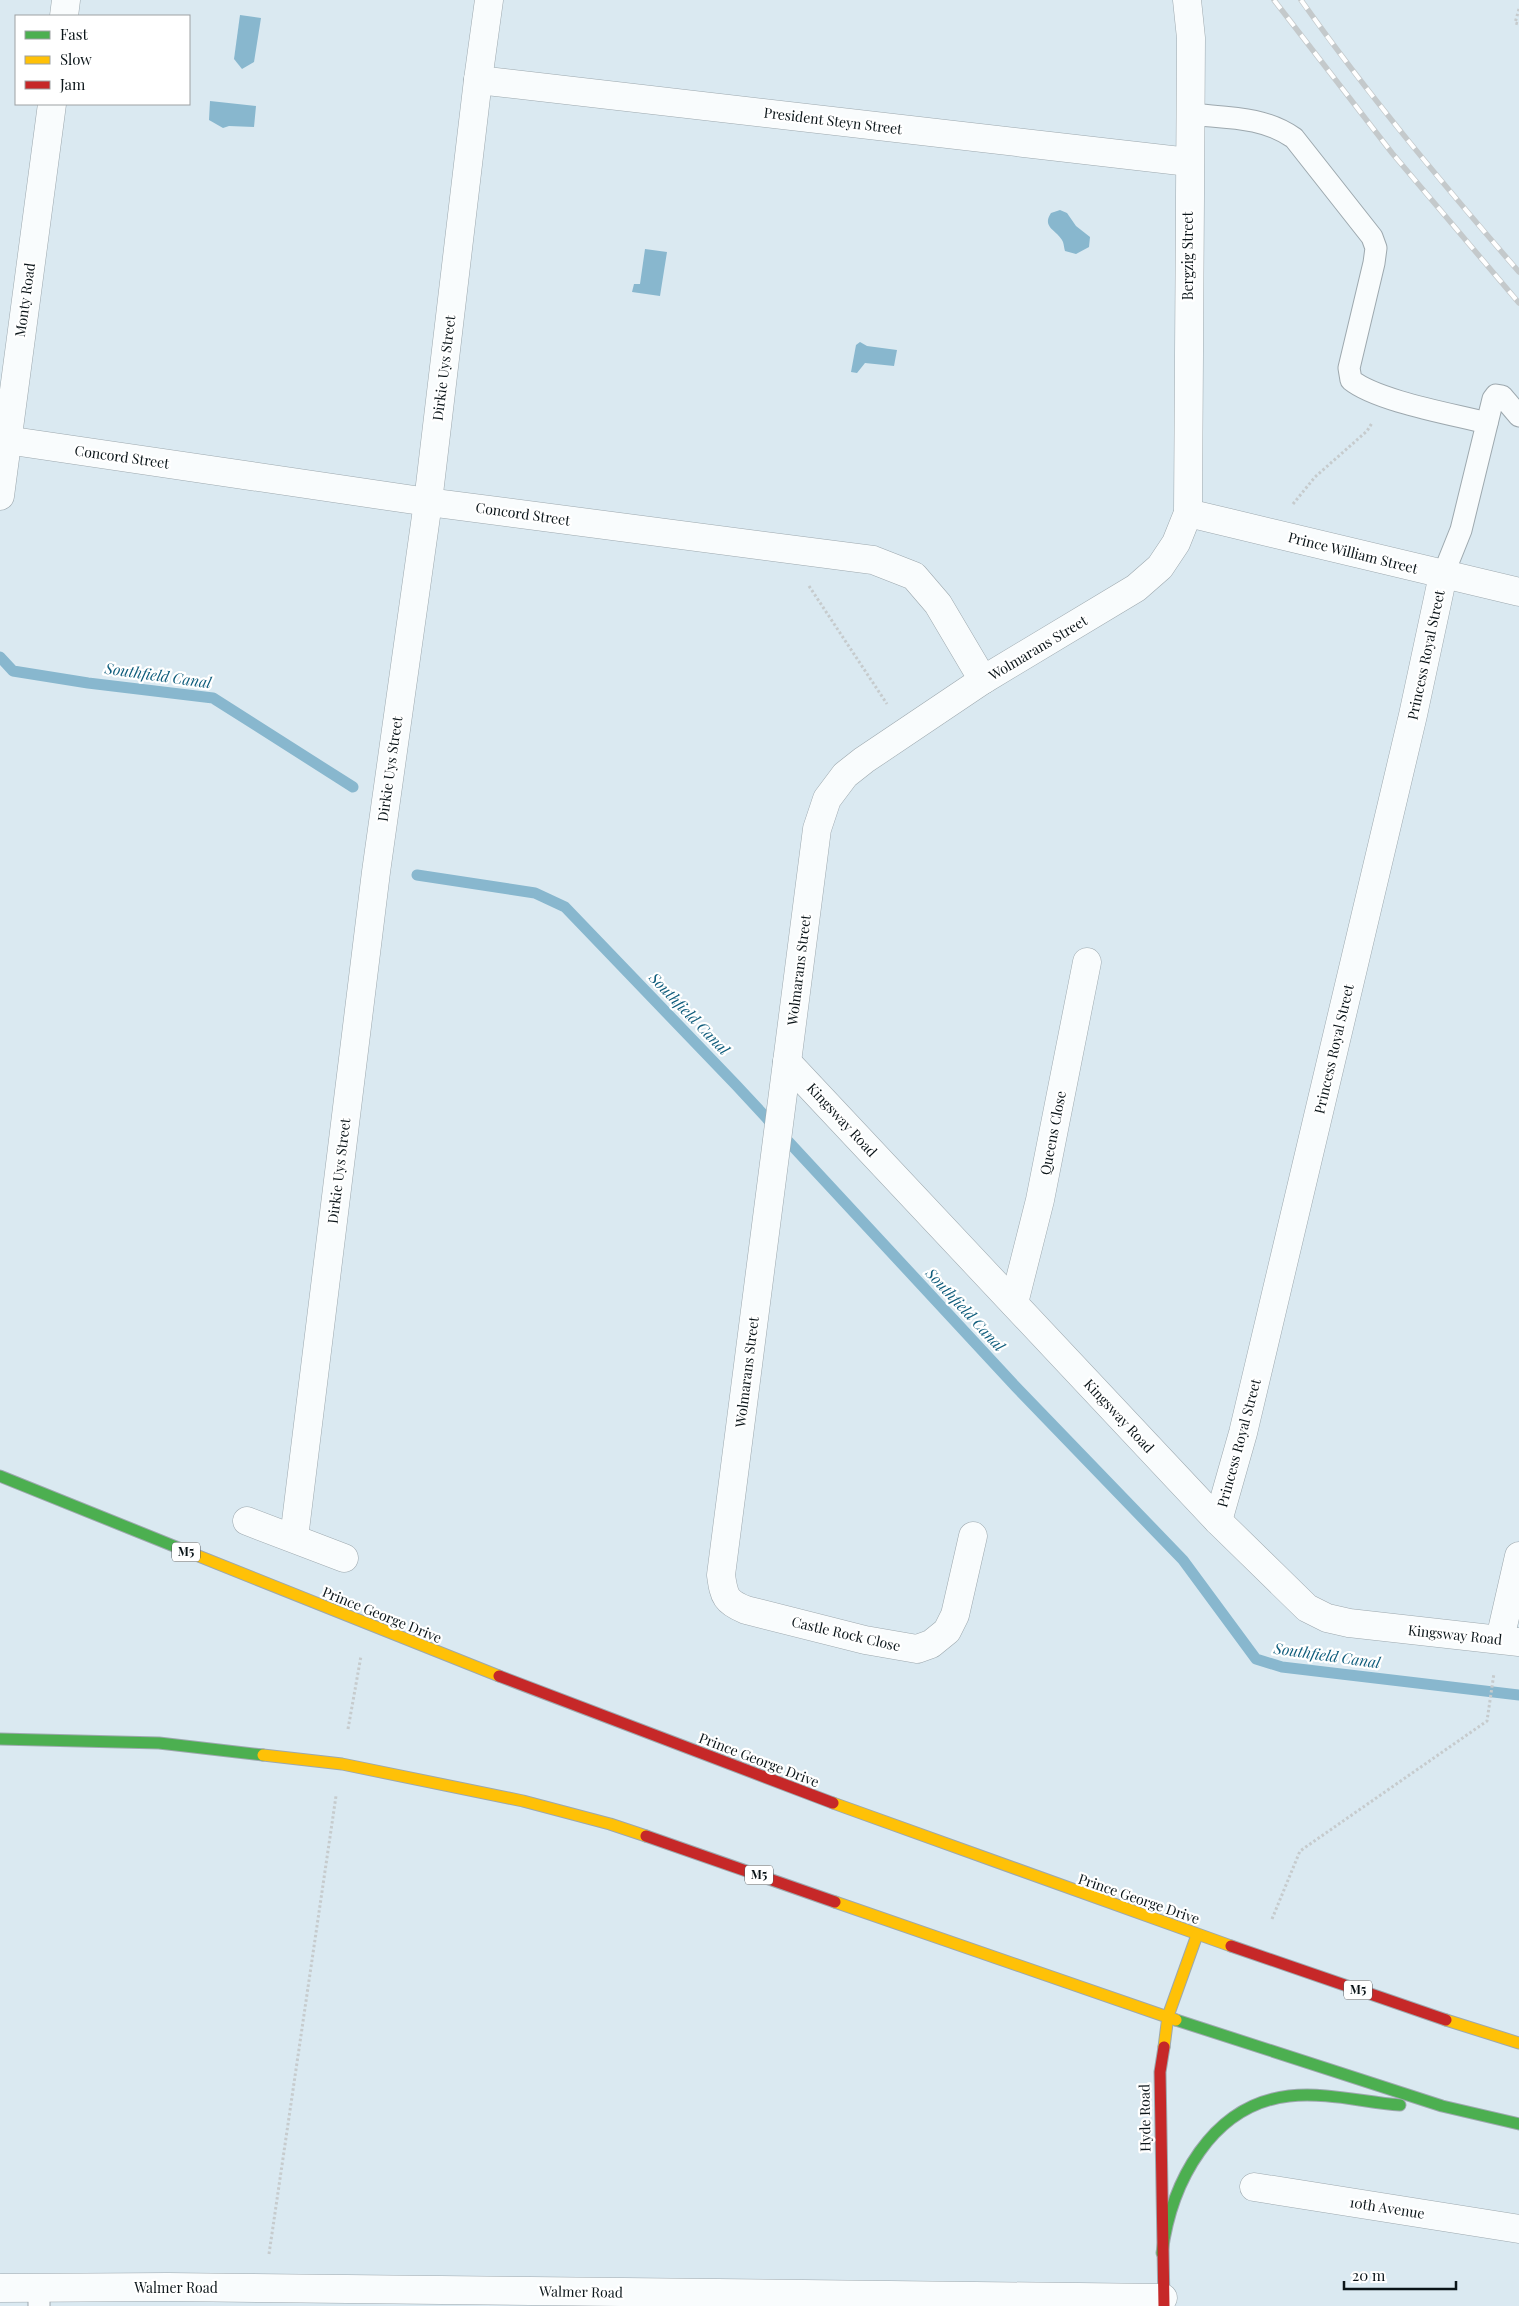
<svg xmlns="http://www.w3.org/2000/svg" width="1519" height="2306" viewBox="0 0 1519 2306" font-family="'Playfair Display',serif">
<rect width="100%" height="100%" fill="#dae9f1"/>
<g fill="#88b7ce">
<polygon points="240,15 261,18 254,62 242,69 234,59"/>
<polygon points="210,101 256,106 254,127 229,126 223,128 209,120"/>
<path d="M1060,210l7,3 9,13 14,11 -1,10 -13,7 -11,-3c-1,-3 -1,-6 -2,-9 -5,-12 -22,-14 -12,-29z"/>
<polygon points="645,249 667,252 660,296 632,292 634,284 640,284"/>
<polygon points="860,342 867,346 897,350 894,366 865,363 857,373 851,372 856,345"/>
</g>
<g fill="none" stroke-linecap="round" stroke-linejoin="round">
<g stroke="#88b7ce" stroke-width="11">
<polyline points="0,657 13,671 88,683 213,698 353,787"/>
<polyline points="417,875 535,893 565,907 736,1085 1016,1387 1183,1560 1256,1659 1282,1667 1519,1695"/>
</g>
<g stroke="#9da8ae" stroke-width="23">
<g id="lane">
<path d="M1190,114c36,4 73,2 104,24l78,99 4,11 -2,15 -25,105 2,12c26,21 101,34 136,43"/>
<polyline points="1443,575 1461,530 1493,399 1496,395 1502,396 1519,416"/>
<polyline points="39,2288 39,2306"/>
</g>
</g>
<g stroke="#9da8ae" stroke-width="29">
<g id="street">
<polyline points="64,16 66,0"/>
<polyline points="478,80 1189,162"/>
<polyline points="6,440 428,502 873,560 914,576 938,604 983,680"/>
<polyline points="0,496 52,104"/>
<polyline points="1188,513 1519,592"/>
<polyline points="787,1062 1218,1521 1307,1608 1327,1618 1349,1623 1519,1642"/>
<polyline points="1014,1303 1040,1200 1087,962"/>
<polyline points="247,1521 344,1558"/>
<polyline points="1218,1521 1243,1433 1413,715 1443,575"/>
<path d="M973,1536l-18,79 -8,16 -16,13 -14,5 -52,-9 -119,-30c-20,-8 -22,-13 -25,-35l96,-746 10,-30 18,-24 19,-15 119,-80 153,-92 24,-21 16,-24 12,-30 3,-475 -4,-38"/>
<polyline points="294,1538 376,872 428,502 478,80 489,0"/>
<polyline points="1500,1639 1519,1556"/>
<polyline points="1254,2187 1519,2229"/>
<polyline points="0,2288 168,2287 1163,2298"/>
</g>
</g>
<g stroke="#9da8ae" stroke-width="13">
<g id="fast">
<polyline points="0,1476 196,1555"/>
<polyline points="0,1739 159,1743 263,1755"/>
<polyline points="1176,2020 1442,2106 1519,2124"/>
<path d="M1162,2253c9,-70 49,-148 127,-157 37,-4 74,6 111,9"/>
</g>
</g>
<g stroke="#9da8ae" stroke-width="13">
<g id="slow">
<polyline points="196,1555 499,1676"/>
<polyline points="263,1755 342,1764 523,1801 610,1824 646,1836"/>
<polyline points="833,1803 1231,1946"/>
<polyline points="835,1902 1176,2020"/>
<polyline points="1446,2020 1519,2043"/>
<polyline points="1164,2047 1168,2016 1197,1935"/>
</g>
</g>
<g stroke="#9da8ae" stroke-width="13">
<g id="jam">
<polyline points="499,1676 833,1803"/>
<polyline points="646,1836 835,1902"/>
<polyline points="1231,1946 1446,2020"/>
<polyline points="1164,2047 1160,2072 1164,2306"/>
</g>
</g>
<g stroke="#c6cbcd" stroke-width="3" stroke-dasharray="2.5 2.5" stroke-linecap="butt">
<polyline points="1519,9 1515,23 1519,24"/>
<polyline points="1293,504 1315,477 1367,431 1372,423"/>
<polyline points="809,586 887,704"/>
<polyline points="348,1729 361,1656"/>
<polyline points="1272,1919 1300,1851 1487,1721 1494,1673"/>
<polyline points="269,2254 336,1796"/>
</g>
<use href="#lane" stroke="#f9fcfd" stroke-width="21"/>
<use href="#street" stroke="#f9fcfd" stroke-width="28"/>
<use href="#fast" stroke="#4caf50" stroke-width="11"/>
<use href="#slow" stroke="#ffc107" stroke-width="11"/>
<use href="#jam" stroke="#c62828" stroke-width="11"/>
<g stroke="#c4c9cb" stroke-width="5.5">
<g id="rail">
<polyline points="1274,0 1392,153 1519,303"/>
<path d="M1301,0c67,95 142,184 218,272"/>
</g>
</g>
<use href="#rail" stroke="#fff" stroke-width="4" stroke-dasharray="11" stroke-linecap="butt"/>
</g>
<g text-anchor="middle" stroke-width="4.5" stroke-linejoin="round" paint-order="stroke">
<g fill="#fff" stroke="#545a5d" stroke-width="1">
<rect x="172" y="1542.5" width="28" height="19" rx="4"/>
<rect x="745" y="1865.5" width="28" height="19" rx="4"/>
<rect x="1344" y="1980.5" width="28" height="19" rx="4"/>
</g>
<g font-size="12" font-weight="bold" fill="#0a1418">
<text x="186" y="1556">M5</text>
<text x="759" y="1879">M5</text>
<text x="1358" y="1994">M5</text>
</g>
<g font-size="14" fill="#0a1418" stroke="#fff">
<text transform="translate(833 121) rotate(7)" y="5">President Steyn Street</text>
<text transform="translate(1188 256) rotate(-90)" y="5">Bergzig Street</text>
<text transform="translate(25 300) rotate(-82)" y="5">Monty Road</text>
<text transform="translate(444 368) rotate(-83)" y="5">Dirkie Uys Street</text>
<text transform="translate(122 457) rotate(8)" y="5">Concord Street</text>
<text transform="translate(523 514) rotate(8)" y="5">Concord Street</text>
<text transform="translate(1353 553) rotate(14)" y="5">Prince William Street</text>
<text transform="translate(1038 648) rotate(-31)" y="5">Wolmarans Street</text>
<text transform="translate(1426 655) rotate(-78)" y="5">Princess Royal Street</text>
<text transform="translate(390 769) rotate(-82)" y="5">Dirkie Uys Street</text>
<text transform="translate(799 970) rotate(-83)" y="5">Wolmarans Street</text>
<text transform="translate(1334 1049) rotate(-77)" y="5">Princess Royal Street</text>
<text transform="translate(842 1120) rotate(47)" y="5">Kingsway Road</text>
<text transform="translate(1053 1133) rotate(-79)" y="5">Queens Close</text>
<text transform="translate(339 1171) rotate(-83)" y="5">Dirkie Uys Street</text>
<text transform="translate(747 1372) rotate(-83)" y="5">Wolmarans Street</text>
<text transform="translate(1119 1416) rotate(47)" y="5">Kingsway Road</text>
<text transform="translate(1239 1443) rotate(-75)" y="5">Princess Royal Street</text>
<text transform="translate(382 1615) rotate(22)" y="5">Prince George Drive</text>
<text transform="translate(846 1634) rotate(13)" y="5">Castle Rock Close</text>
<text transform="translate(1455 1635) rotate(6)" y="5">Kingsway Road</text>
<text transform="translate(759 1760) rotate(21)" y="5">Prince George Drive</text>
<text transform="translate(1139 1899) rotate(19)" y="5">Prince George Drive</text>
<text transform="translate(1145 2118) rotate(-91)" y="5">Hyde Road</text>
<text transform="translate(1387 2208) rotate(9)" y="5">10th Avenue</text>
<text x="176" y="2293">Walmer Road</text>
<text transform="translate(581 2292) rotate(1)" y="5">Walmer Road</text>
</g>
<g font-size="15" font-style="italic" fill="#0e5c7b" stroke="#fff">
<text transform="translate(158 676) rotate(8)" y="5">Southfield Canal</text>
<text transform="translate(689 1014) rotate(46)" y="5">Southfield Canal</text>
<text transform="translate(965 1310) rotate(47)" y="5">Southfield Canal</text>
<text transform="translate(1327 1656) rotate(8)" y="5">Southfield Canal</text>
</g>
</g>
<rect x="15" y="15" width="175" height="90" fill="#ffffff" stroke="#9da1a3"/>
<rect x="25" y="31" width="25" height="8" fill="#4caf50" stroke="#9da1a3"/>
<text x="60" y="40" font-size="15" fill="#0a1418">Fast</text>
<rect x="25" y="56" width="25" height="8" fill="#ffc107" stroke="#9da1a3"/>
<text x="60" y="65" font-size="15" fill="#0a1418">Slow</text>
<rect x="25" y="81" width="25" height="8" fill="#c62828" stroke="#9da1a3"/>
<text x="60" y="90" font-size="15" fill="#0a1418">Jam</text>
<path d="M1344 2281v8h112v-8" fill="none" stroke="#0a1418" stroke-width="2.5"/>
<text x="1352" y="2281" font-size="15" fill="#0a1418" stroke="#ffffff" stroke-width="4" paint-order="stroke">20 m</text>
</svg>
